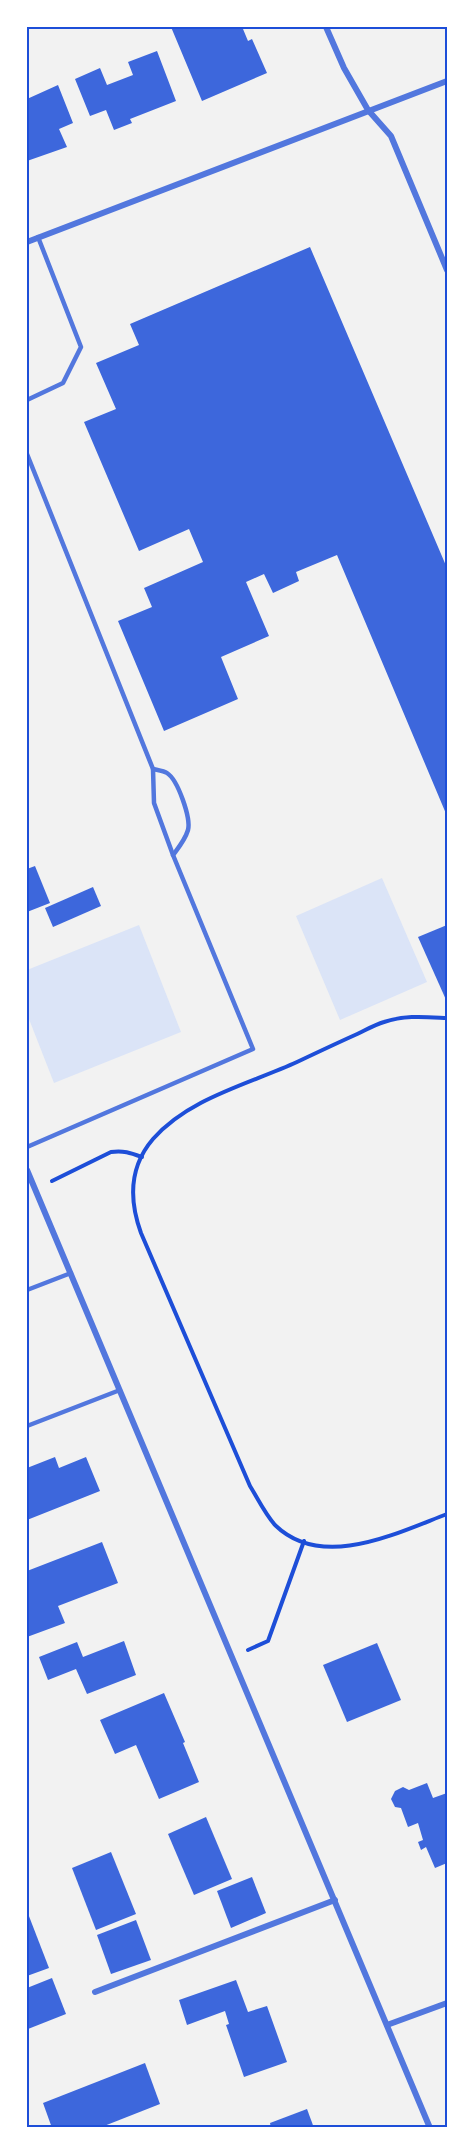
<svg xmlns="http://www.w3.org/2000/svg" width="474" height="2155" viewBox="0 0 474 2155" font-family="Signika,sans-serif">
<rect width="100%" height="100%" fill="#f2f2f2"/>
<g fill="#dbe4f7">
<polygon points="382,878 427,982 340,1020 296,916"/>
<polygon points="139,925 181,1032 54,1083 27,1014 27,970"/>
</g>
<g fill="#3d67dc">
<polygon points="171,27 247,27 243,29 248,41 252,39 267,73 202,101"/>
<polygon points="157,51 176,101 130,119 132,123 114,130 106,110 90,116 75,79 100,68 107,85 133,75 128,62"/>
<polygon points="58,85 73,123 59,129 67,147 27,161 27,99"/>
<polygon points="310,247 447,568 447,816 337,555 296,572 299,581 273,593 264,574 246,582 269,636 221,657 238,699 164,731 118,621 152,607 144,588 203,562 189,529 139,551 84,422 116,409 96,363 139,345 130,324"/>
<polygon points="35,866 50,903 27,912 27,869"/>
<polygon points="93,887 101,906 53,927 45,908"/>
<polygon points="447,925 447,1002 418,937"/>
<polygon points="55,1457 59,1468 86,1457 100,1491 27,1520 27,1468"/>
<polygon points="102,1542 118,1583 58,1606 65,1623 27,1637 27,1595 29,1595 27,1571"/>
<polygon points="124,1641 136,1675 87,1694 76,1669 48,1680 39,1657 77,1642 83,1657"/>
<polygon points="377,1643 401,1700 347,1722 323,1665"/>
<polygon points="164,1693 185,1742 183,1743 199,1782 159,1799 136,1745 115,1754 100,1720"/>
<polygon points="427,1783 433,1798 447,1793 447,1863 435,1868 426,1847 421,1850 418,1842 423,1840 418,1823 408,1827 401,1808 395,1807 391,1799 395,1791 403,1787 409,1790"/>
<polygon points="206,1817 232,1879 194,1895 168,1834"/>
<polygon points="111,1852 136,1914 96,1930 72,1868"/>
<polygon points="252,1877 266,1913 231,1928 217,1891"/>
<polygon points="27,1911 49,1968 27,1976"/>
<polygon points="136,1920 151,1960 111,1974 97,1935"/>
<polygon points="52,1978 66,2014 28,2029 27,1988"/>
<polygon points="236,1980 248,2012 267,2006 287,2062 244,2077 226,2025 229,2024 225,2011 187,2025 179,2000"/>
<polygon points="145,2063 160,2104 99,2128 52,2128 43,2103"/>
<polygon points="307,2109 314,2128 271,2128 270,2123"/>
</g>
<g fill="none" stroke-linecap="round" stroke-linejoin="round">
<g stroke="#1d4ed8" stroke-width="4">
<path d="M447,1018c-22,-1 -42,-3 -63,4 -10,3 -20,9 -29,13 -20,9 -39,18 -58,27 -48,22 -108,36 -144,77 -24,28 -24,61 -12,94l109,253c8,13 15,28 25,39 47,46 122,8 172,-11"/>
<path d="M52,1181l59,-29c12,-2 20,1 31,5"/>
<polyline points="248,1650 268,1641 304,1541"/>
</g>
<g stroke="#5277de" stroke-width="4.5">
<polyline points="27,400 63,383 81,347 38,237"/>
<polyline points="27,454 153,769 154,803 173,855 253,1049 27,1147"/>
<path d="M153,769c4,1 11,2 14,4 11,7 24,45 21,57 -3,10 -9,17 -15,25"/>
<polyline points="27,1290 71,1273"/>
<polyline points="27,1426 120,1390"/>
</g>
<g stroke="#5277de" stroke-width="6">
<polyline points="326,27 344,68 368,110 391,136 447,270"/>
<polyline points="27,242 447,81"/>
<polyline points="27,1170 430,2128"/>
<polyline points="95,1992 335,1900"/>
<polyline points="387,2025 447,2003"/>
</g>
</g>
<rect width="474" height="2155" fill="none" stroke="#ffffff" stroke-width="57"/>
<rect x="28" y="28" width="418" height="2098" fill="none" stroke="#1d4ed8" stroke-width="2"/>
</svg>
